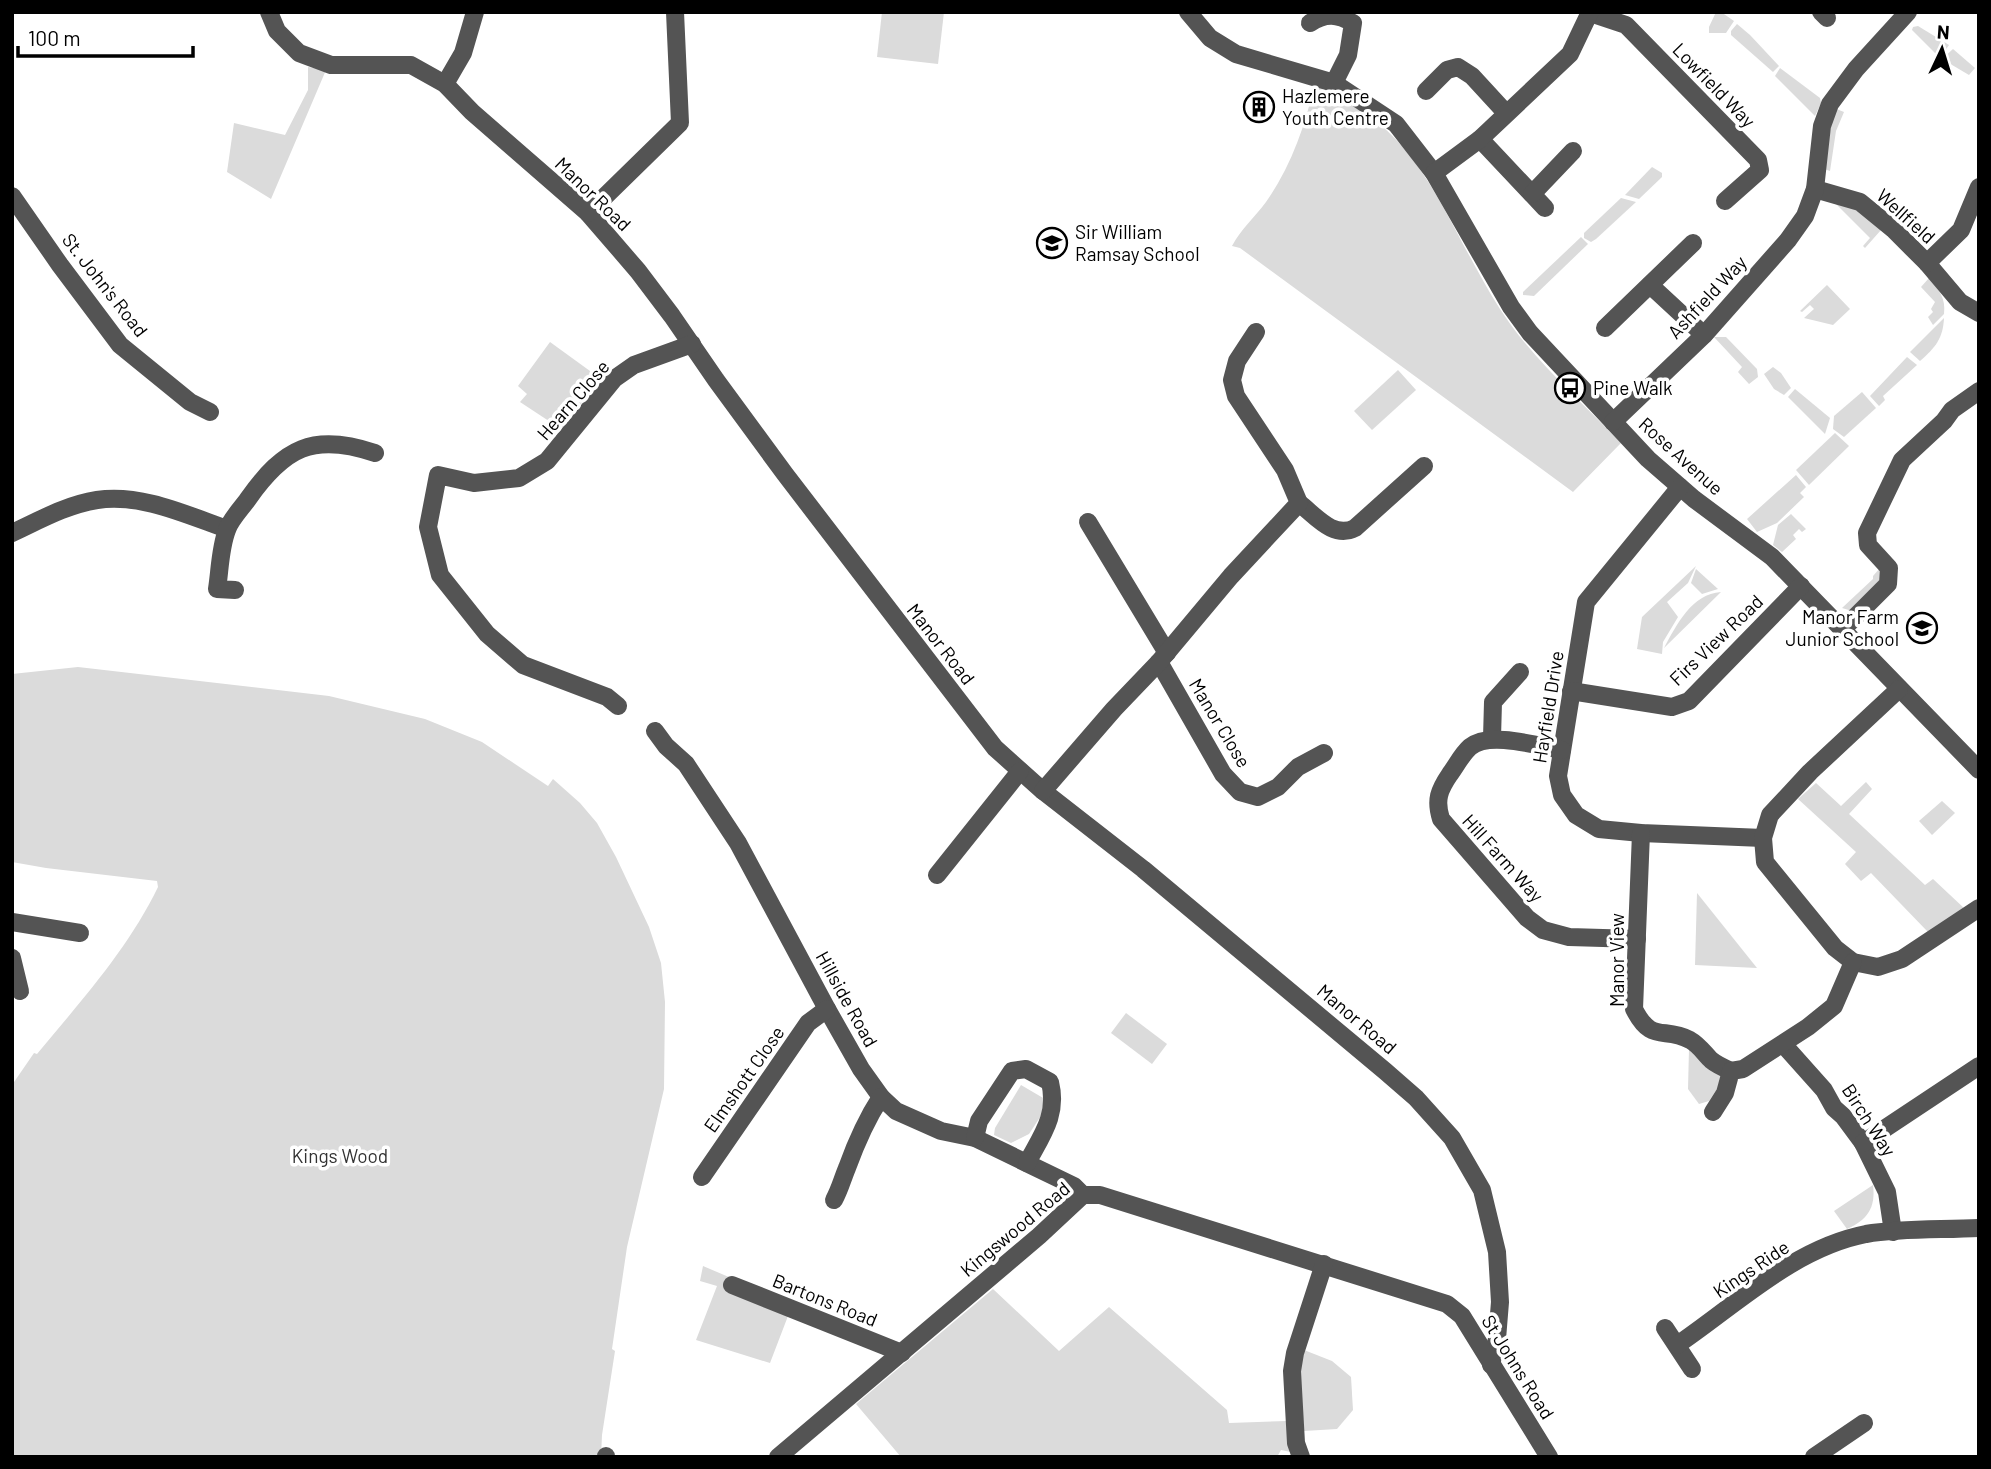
<svg xmlns="http://www.w3.org/2000/svg" width="1991" height="1469" viewBox="0 0 1991 1469" font-family="Barlow,sans-serif">
<rect width="100%" height="100%" fill="#fff"/>
<g fill="#dbdbdb">
<polygon points="882,12 944,12 938,64 877,57"/>
<polygon points="1716,12 1721,12 1734,21 1726,33 1709,33 1709,27"/>
<polygon points="1737,24 1750,35 1779,66 1773,72 1731,35 1731,31"/>
<polygon points="1918,26 1949,45 1940,58 1912,30 1913,27"/>
<polygon points="1953,49 1975,68 1969,75 1942,59"/>
<polygon points="308,67 326,70 271,199 227,172 234,123 285,135 308,90"/>
<polygon points="1780,68 1820,98 1821,103 1815,116 1775,76"/>
<path d="M1314,85c110,43 128,133 186,224 32,50 80,91 121,134l-48,49 -333,-244 -8,-2c9,-17 23,-29 34,-44 24,-34 40,-77 48,-117z"/>
<polygon points="1834,108 1844,112 1836,131 1830,171 1824,169"/>
<polygon points="1652,167 1662,173 1662,177 1639,199 1625,195"/>
<polygon points="1621,198 1636,202 1596,239 1591,242 1584,238 1584,233"/>
<polygon points="1850,201 1881,230 1865,248 1863,246 1870,238 1834,202"/>
<polygon points="1581,237 1588,244 1534,296 1523,295 1523,292"/>
<path d="M1929,278c10,12 17,20 15,36l-11,11 -5,-8 5,-5 -2,-3 4,-7 -14,-15z"/>
<polygon points="1827,285 1850,309 1833,325 1804,318 1814,309 1810,305 1802,312 1800,311"/>
<path d="M1944,318c-1,20 -8,29 -24,43l-10,-9z"/>
<polygon points="1714,337 1726,337 1757,369 1758,377 1749,384 1738,372 1742,367"/>
<polygon points="550,342 601,379 561,429 520,402 527,394 518,386"/>
<polygon points="1907,357 1917,365 1883,396 1885,400 1879,406 1870,396"/>
<polygon points="1773,367 1781,373 1791,388 1784,395 1774,389 1764,374"/>
<polygon points="1398,370 1416,390 1372,430 1354,411"/>
<polygon points="1795,389 1830,418 1825,434 1788,397"/>
<polygon points="1862,392 1876,408 1844,437 1833,429 1834,416"/>
<polygon points="1835,433 1849,446 1809,485 1796,470"/>
<polygon points="1796,475 1806,487 1800,493 1804,497 1777,523 1757,532 1747,519"/>
<polygon points="1791,514 1806,529 1802,532 1799,529 1793,535 1796,539 1782,552 1773,545 1778,525"/>
<polygon points="1696,566 1688,583 1667,602 1678,617 1663,642 1662,654 1637,649 1642,617"/>
<polygon points="1880,568 1881,580 1852,611 1842,608 1873,579 1873,576"/>
<polygon points="1696,569 1718,589 1702,594 1691,583"/>
<path d="M1721,592l-57,56c13,-24 28,-54 57,-56z"/>
<path d="M78,667l251,29 96,23 57,23 66,44 5,-7 27,24 17,20 19,34 33,70 12,36 4,39 -1,87 -37,158 -15,102 3,2 -13,84 -1,22h-589v-372l22,-32 3,1c44,-53 91,-105 121,-167l-1,-6 -111,-13 -34,-6v-188z"/>
<polygon points="1866,782 1872,789 1849,814 1925,885 1933,879 1965,909 1928,932 1871,873 1861,881 1845,864 1856,852 1798,799 1816,783 1841,806"/>
<polygon points="1942,801 1955,813 1932,835 1919,821"/>
<polygon points="1697,893 1757,968 1695,965"/>
<polygon points="1126,1013 1167,1044 1152,1064 1111,1033"/>
<polygon points="1689,1049 1722,1075 1719,1086 1709,1101 1699,1104 1688,1089"/>
<polygon points="1021,1085 1050,1102 1029,1134 1011,1143 994,1135 995,1128"/>
<path d="M1873,1185c3,23 -6,35 -26,44l-13,-18z"/>
<polygon points="703,1266 764,1292 788,1316 770,1363 696,1340 717,1286 700,1281"/>
<polygon points="993,1289 1059,1351 1109,1307 1227,1410 1229,1423 1287,1421 1291,1452 1281,1450 1277,1457 901,1457 856,1404"/>
<polygon points="1304,1350 1332,1361 1351,1377 1353,1410 1337,1429 1304,1431 1299,1377"/>
</g>
<g fill="none" stroke-linecap="round" stroke-linejoin="round">
<g stroke="#545454" stroke-width="18">
<polyline points="269,12 277,31 299,53 331,65 411,65 445,84 472,112 588,213 638,271 672,316 716,380 785,474 995,748 1043,791 1143,869 1385,1071 1416,1098 1452,1138 1482,1190 1497,1252 1500,1302 1497,1339 1491,1365"/>
<polyline points="1188,12 1210,38 1236,54 1334,83 1396,124 1434,173 1511,307 1530,333 1648,459 1694,499 1772,557 1979,770"/>
<polyline points="1821,12 1827,18"/>
<polyline points="1590,13 1626,25 1758,160 1760,170 1725,201"/>
<path d="M1310,23c16,-10 27,-9 43,0l-5,32 -14,28"/>
<polyline points="445,84 463,53 475,12"/>
<polyline points="1426,91 1447,70 1458,67 1472,76 1506,113"/>
<polyline points="1480,139 1545,208"/>
<polyline points="1434,173 1480,139 1570,54 1590,12"/>
<polyline points="1815,189 1860,202 1893,229 1927,263 1960,302 1979,313"/>
<polyline points="1532,194 1573,151"/>
<polyline points="12,196 60,265 120,345 190,402 210,412"/>
<polyline points="588,213 680,123 675,12"/>
<polyline points="1927,263 1961,230 1979,187"/>
<polyline points="1650,285 1704,335"/>
<polyline points="1605,328 1693,243"/>
<polyline points="1613,422 1704,335 1788,240 1805,216 1815,189 1822,126 1830,104 1856,69 1908,12"/>
<polyline points="1680,487 1586,602 1558,776 1562,795 1576,815 1599,829 1641,833 1763,838"/>
<path d="M1299,503c17,13 34,36 56,25l69,-62"/>
<polyline points="1088,522 1167,653"/>
<path d="M12,533c28,-13 54,-28 85,-33 43,-7 90,15 130,29"/>
<path d="M235,590l-18,-1c3,-19 3,-41 10,-59 3,-10 14,-21 21,-31 36,-51 65,-67 127,-46"/>
<polyline points="1842,630 1888,584 1889,568 1868,545 1867,533 1902,460 1944,421 1952,410 1979,391"/>
<polyline points="1159,662 1223,774 1240,792 1258,797 1278,787 1298,767 1324,753"/>
<polyline points="1899,689 1810,772 1770,815 1763,838 1765,862 1835,948 1853,962 1878,967 1902,959 1979,908"/>
<polyline points="1571,691 1672,707 1689,701 1801,586"/>
<polyline points="618,706 607,697 523,665 487,634 440,575 428,527 438,475 474,483 519,478 547,461 614,379 634,365 692,344"/>
<polyline points="655,731 666,746 686,764 738,843 827,1009 861,1069 881,1097 896,1111 941,1131 975,1138 1074,1186 1083,1195"/>
<polyline points="1492,738 1493,702 1520,672"/>
<path d="M1562,750c-24,-4 -73,-19 -92,-3 -8,7 -14,19 -20,27 -11,16 -15,26 -9,45l86,99 16,12 26,7 68,2"/>
<polyline points="1043,791 1114,709 1159,662 1231,576 1299,503 1285,470 1236,396 1232,380 1237,361 1256,332"/>
<path d="M1641,833l-7,176c18,35 29,17 56,31 9,5 14,13 21,20 6,5 13,8 20,11"/>
<polyline points="937,875 1020,771"/>
<polyline points="12,922 80,933"/>
<polyline points="12,958 20,991"/>
<polyline points="1783,1044 1824,1090 1834,1108 1843,1116 1863,1143 1887,1192 1893,1232"/>
<polyline points="1713,1112 1725,1093 1731,1071 1743,1069 1808,1027 1834,1006 1853,962"/>
<path d="M975,1138l4,-17 33,-50 14,-2 24,13c8,33 -8,53 -23,81"/>
<polyline points="1863,1143 1979,1066"/>
<polyline points="702,1177 808,1023 827,1009"/>
<path d="M834,1200c6,-11 8,-20 13,-32 9,-25 19,-48 34,-71"/>
<polyline points="732,1285 902,1353"/>
<polyline points="1665,1328 1692,1369"/>
<path d="M1677,1345c59,-40 117,-97 189,-111 36,-6 76,-4 113,-6"/>
<polyline points="606,1456 606,1457"/>
<polyline points="778,1457 1039,1236 1083,1195 1100,1195 1447,1304 1462,1316 1549,1457"/>
<polyline points="1301,1457 1296,1443 1292,1371 1295,1353 1324,1264"/>
<polyline points="1814,1457 1864,1423"/>
</g>
</g>
<defs>
<g id="building-ring" transform="scale(1.575)"><circle r="9.5" fill="#fff" stroke="#000" stroke-width="1.5"/><path d="M-4-6H4V6H1V3H-1V6H-4ZM-2.5-4.3h1.7v1.8h-1.7ZM.8-4.3h1.7v1.8H.8ZM-2.5-1h1.7V.8h-1.7ZM.8-1h1.7V.8H.8Z" fill="#000"/></g>
<g id="school-ring" transform="scale(1.575)"><circle r="9.5" fill="#fff" stroke="#000" stroke-width="1.5"/><path d="M0-5L7-2L0 1L-7-2ZM-4 1L0 2.5L4 1V4Q0 6-4 4Z" fill="#000"/></g>
<g id="bus-ring" transform="scale(1.575)"><circle r="9.5" fill="#fff" stroke="#000" stroke-width="1.5"/><path d="M-5-6H5V4H4V6H2V4H-2V6H-4V4H-5ZM-3.5-4V0h7V-4ZM-3.5 1.2v1.5H-2V1.2ZM2 1.2v1.5H3.5V1.2Z" fill="#000"/></g>
</defs>
<g fill-rule="evenodd">
<use href="#building-ring" x="1259" y="107"/>
<use href="#school-ring" x="1052" y="243"/>
<use href="#bus-ring" x="1570" y="388"/>
<use href="#school-ring" x="1922" y="628"/>
</g>
<g text-anchor="middle" stroke-width="7" stroke-linejoin="round" paint-order="stroke">
<g font-size="19" fill="#000" stroke="#fff">
<text transform="translate(1714 85) rotate(46)" y="7">Lowfield Way</text>
<text transform="translate(593 194) rotate(44)" y="7">Manor Road</text>
<text transform="translate(1906 216) rotate(42)" y="7">Wellfield</text>
<text transform="translate(105 285) rotate(52)" y="7">St. John's Road</text>
<text transform="translate(1707 297) rotate(-47)" y="7">Ashfield Way</text>
<text transform="translate(573 400) rotate(-49)" y="7">Hearn Close</text>
<text transform="translate(1681 456) rotate(42)" y="7">Rose Avenue</text>
<text transform="translate(1716 640) rotate(-44)" y="7">Firs View Road</text>
<text transform="translate(941 644) rotate(52)" y="7">Manor Road</text>
<text transform="translate(1548 707) rotate(-81)" y="7">Hayfield Drive</text>
<text transform="translate(1220 723) rotate(59)" y="7">Manor Close</text>
<text transform="translate(1503 858) rotate(48)" y="7">Hill Farm Way</text>
<text transform="translate(1617 960) rotate(-90)" y="7">Manor View</text>
<text transform="translate(847 999) rotate(61)" y="7">Hillside Road</text>
<text transform="translate(1357 1019) rotate(40)" y="7">Manor Road</text>
<text transform="translate(744 1079) rotate(-55)" y="7">Elmshott Close</text>
<text transform="translate(1869 1120) rotate(57)" y="7">Birch Way</text>
<text transform="translate(1015 1229) rotate(-40)" y="7">Kingswood Road</text>
<text transform="translate(1751 1269) rotate(-34)" y="7">Kings Ride</text>
<text transform="translate(825 1300) rotate(22)" y="7">Bartons Road</text>
<text transform="translate(1518 1367) rotate(58)" y="7">St Johns Road</text>
</g>
<g font-size="19" fill="#000" stroke="#fff" text-anchor="start">
<text x="1282" y="103">Hazlemere<tspan x="1282" dy="22">Youth Centre</tspan></text>
<text x="1075" y="239">Sir William<tspan x="1075" dy="22">Ramsay School</tspan></text>
<text x="1593" y="395">Pine Walk</text>
<text x="1899" y="624" text-anchor="end">Manor Farm<tspan x="1899" dy="22">Junior School</tspan></text>
</g>
<g font-size="19" fill="#323232" stroke="#fff">
<text x="340" y="1163">Kings Wood</text>
</g>
</g>
<rect width="1991" height="1469" fill="none" stroke="#000000" stroke-width="28"/>
<g transform="translate(1942 49) rotate(4)" stroke="#ffffff" stroke-width="5" paint-order="stroke">
<path d="M0-5L12 26L0 18L-12 26Z" fill="#000000"/>
<text y="-10" font-size="19" font-weight="bold" text-anchor="middle" fill="#000000">N</text>
</g>
<path d="M18 46v10h175v-10" fill="none" stroke="#000000" stroke-width="3.5"/>
<text x="28" y="46" font-size="21" fill="#000000" stroke="#ffffff" stroke-width="5" paint-order="stroke">100 m</text>
</svg>
